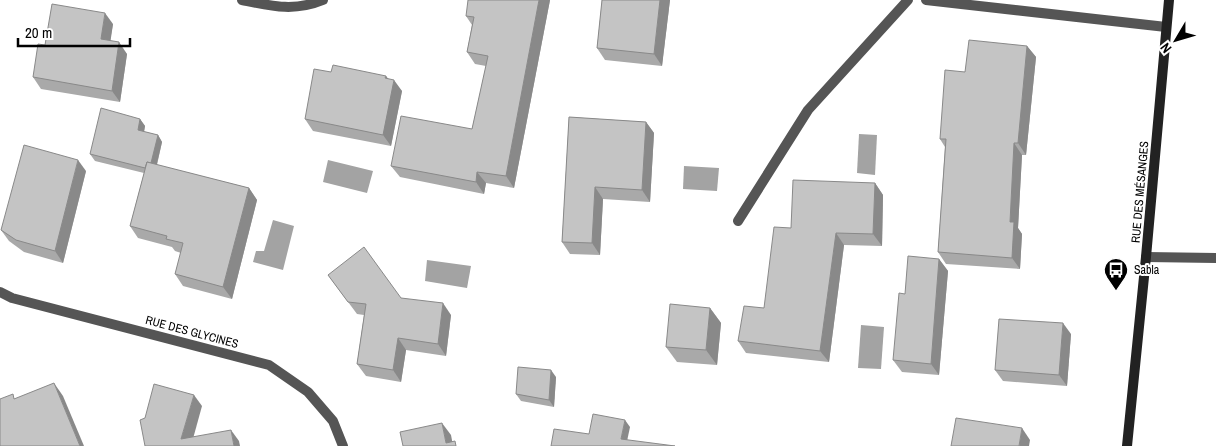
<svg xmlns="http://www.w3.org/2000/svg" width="1216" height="446" viewBox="0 0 1216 446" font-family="'Archivo Narrow',sans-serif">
<rect width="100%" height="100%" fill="#fff"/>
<g fill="#a3a3a3">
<polygon points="859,134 877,135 875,175 857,173"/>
<polygon points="328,160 373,171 367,193 323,182"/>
<polygon points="684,166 719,168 717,191 683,189"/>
<polygon points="273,220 294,226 283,270 253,262 256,251 264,251"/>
<polygon points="427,260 471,266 467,288 425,281"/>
<polygon points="861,325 884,327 881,369 858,368"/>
</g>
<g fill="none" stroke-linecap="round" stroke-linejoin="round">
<g stroke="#555" stroke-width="10">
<polyline points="926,0 1166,27"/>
<polyline points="738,221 808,110 908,0"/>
<polyline points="1146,257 1216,258"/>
</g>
<g stroke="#555" stroke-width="10">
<path d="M242,0c29,6 52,12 81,0"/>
<polyline points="0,292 12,298 269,365 308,392 333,421 343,446"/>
</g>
<polyline stroke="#222" stroke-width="10" points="1127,446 1146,257 1169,0"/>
</g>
<g fill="#a9a9a9">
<polygon points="550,0 514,188 486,183 484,194 400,177 391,166 472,129 486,66 475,64 467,52 472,25 466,16"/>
<polygon points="602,0 670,0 662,66 605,60 597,48"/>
<polygon points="113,24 110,41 127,54 120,102 41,89 33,77 45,45"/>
<polygon points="1027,46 1036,57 1026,155 1022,155 1018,228 1022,234 1020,269 946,264 938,252 945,147 940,139"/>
<polygon points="331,72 386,76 388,79 402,91 391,146 313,131 305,119"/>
<polygon points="569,117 646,122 654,133 650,202 603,199 600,255 570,254 562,242"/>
<polygon points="140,119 145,126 144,132 158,135 162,142 157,165 249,188 257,200 232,299 183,286 175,274 181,253 175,251 172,247 138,238 130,226 144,173 95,161 90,154"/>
<polygon points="86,171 63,263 24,252 9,241 1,230"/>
<polygon points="875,183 883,195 882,246 844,245 829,362 746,353 738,341 764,308 791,228"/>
<polygon points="939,259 948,271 939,375 902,372 893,360"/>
<polygon points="328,275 451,315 446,356 406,350 401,382 366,376 357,364 364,315 357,314"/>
<polygon points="710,308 721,323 717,365 677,362 666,347"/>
<polygon points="1071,334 1067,386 1003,381 995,370"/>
<polygon points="556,377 554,407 521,401 516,394"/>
</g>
<g fill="#898989">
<polygon points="539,0 550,0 514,188 506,176"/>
<polygon points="660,0 670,0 662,66 654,54"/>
<polygon points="105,13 113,24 109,51 101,39"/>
<polygon points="119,42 127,54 120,102 112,91"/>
<polygon points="1027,46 1036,57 1026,155 1018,143"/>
<polygon points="386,76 393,85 394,80 402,91 391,146 383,135"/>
<polygon points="140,119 145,126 143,137 138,130"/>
<polygon points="646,122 654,133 650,202 642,190"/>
<polygon points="158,135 162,142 154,176 149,169"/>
<polygon points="1014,143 1022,155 1018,228 1022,234 1020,269 1012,258 1010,222"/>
<polygon points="78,160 86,171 63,263 55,251"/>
<polygon points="477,172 486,183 484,194 476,182"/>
<polygon points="875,183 883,195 882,246 873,234"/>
<polygon points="595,187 603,199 600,255 592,243"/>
<polygon points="249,188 257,200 232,299 223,287"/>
<polygon points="836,233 844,245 829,362 820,351"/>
<polygon points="939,259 948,271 939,375 931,364"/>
<polygon points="443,303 451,315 446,356 438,344"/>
<polygon points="710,308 721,323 717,365 706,350"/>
<polygon points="1063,323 1071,334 1067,386 1059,375"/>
<polygon points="398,338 406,350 401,382 393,370"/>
<polygon points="551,370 556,377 554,407 549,400"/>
<polygon points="54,383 63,396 84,446 80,446"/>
<polygon points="194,395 202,406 191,446 181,439"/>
<polygon points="625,420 630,427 626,446 621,439"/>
<polygon points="442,423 451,435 453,446 446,443"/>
<polygon points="1022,428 1030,440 1029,446 1019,446"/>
<polygon points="231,430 239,441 240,446 234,446"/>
</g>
<g fill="#c4c4c4" stroke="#898989">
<polygon points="468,0 539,0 506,176 477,172 476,182 391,166 401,116 472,129 488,56 467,52 474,17 466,16"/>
<polygon points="602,0 660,0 654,54 597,48"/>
<polygon points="52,4 105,13 101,39 119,42 112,91 33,77 38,44 45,45"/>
<polygon points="969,40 1027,46 1018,143 1014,143 1010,222 1014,222 1012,258 938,252 946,139 940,139 945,70 965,72"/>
<polygon points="333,65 386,76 385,78 394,80 383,135 305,119 314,69 331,72"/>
<polygon points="101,108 140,119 138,130 158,135 151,163 147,162 145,168 90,154"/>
<polygon points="569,117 646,122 642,190 595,187 592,243 562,242"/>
<polygon points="24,145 78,160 55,251 16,240 1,230"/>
<polygon points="147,162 249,188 223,287 175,274 183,243 166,239 167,236 130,226"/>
<polygon points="793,180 875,183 873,234 836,233 820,351 738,341 744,306 764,308 774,227 791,228"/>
<polygon points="364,247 401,298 443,303 438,344 398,338 393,370 357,364 366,304 348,302 328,275"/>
<polygon points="908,256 939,259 931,364 893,360 899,293 905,294"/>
<polygon points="670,304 710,308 706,350 666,347"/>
<polygon points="999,319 1063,323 1059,375 995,370"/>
<polygon points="518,367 551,370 549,400 516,394"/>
<polygon points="54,383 80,446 0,446 0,399 13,394 14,399"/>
<polygon points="154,384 194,395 181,439 231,430 234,446 145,446 140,420 145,418"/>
<polygon points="593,414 625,420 621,439 675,446 551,446 554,429 589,434"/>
<polygon points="956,418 1022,428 1019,446 951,446"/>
<polygon points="442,423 446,443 455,441 456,446 403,446 400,432"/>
</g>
<defs>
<g id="bus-pin" transform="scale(1.25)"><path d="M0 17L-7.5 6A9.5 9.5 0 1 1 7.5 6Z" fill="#000" stroke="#fff"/><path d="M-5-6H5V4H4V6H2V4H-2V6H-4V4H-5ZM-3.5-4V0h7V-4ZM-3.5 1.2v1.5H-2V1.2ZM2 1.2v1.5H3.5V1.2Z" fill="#fff"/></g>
</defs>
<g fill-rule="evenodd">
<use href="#bus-pin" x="1116" y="270"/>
</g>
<g text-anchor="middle" stroke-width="4" stroke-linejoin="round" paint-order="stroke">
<g font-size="12" fill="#000" stroke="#fff">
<text transform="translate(1140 192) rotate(-85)" y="4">RUE DES MÉSANGES</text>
<text transform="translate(192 332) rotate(15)" y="4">RUE DES GLYCINES</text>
</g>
<g font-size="12" fill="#000" stroke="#fff" text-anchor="start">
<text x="1134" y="274">Sabla</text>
</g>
</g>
<g transform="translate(1176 40) rotate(232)" stroke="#ffffff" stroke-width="4" paint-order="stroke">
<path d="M0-4L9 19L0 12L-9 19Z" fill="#000000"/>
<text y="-8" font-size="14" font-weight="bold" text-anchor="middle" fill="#000000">N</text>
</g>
<path d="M18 38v8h112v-8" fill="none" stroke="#000000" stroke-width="2.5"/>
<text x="25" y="38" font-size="15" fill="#000000" stroke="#ffffff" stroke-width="4" paint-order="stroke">20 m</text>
</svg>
